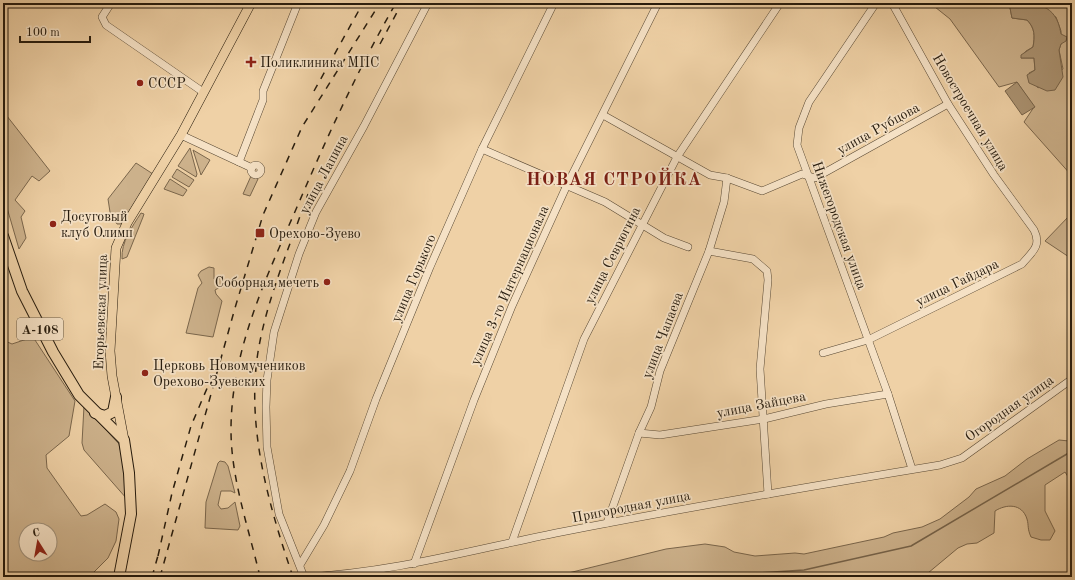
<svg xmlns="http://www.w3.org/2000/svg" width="1075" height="580" viewBox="0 0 1075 580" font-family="'Old Standard TT',serif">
<rect width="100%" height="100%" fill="#efd1a6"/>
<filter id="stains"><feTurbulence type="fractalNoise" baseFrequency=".005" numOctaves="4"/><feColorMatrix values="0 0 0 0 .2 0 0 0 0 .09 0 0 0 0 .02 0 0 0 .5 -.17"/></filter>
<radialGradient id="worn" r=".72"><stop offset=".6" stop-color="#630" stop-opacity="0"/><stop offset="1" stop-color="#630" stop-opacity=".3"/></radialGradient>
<g fill="#cdb28c" stroke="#7a664c" fill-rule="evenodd">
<path d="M930,3h43l1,1 35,-1 3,15 15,2c8,8 8,16 6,27l-7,4 -5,7h13l1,12 -6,3 9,15 25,-19 -4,-19 2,-6v-13l-5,-14 -32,-14h-9h57v173l-48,-54 10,-15 -17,-25 -18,5 -49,-68z"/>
<polygon points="3,111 50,171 39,181 32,176 15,200 25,211 21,217 26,238 19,249 3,194"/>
<polygon points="190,148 197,174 196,177 178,166"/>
<polygon points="193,150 210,160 201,175"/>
<polygon points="136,163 153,174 121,224 117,224 110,212 108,199"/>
<polygon points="177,169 194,180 189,187 172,177"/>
<polygon points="251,176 258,179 250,196 243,194"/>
<polygon points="170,179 187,190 183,196 164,189"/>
<polygon points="1072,182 1072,259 1045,241 1070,215"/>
<path d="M141,213l3,1 -1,3 -16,40 -5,2c-1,-17 10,-32 19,-46z"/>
<polygon points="209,267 214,268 214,279 218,281 221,275 225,280 224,285 215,290 216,294 222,301 213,337 186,333 198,288 202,283 198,275 201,271"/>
<path d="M33,337l42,64 -6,35 -23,19 1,13 34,48 6,-1 18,-11 11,8 3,7 -3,22 -8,17 -19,19h-86v-237l9,4zM26,530h24v24h-24z"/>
<polygon points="84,406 119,444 124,466 127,499 84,450 82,443"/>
<path d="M1059,440l10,1 3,5v37l-7,-11 -20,13v26l10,20 -5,9h-9l-10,-3c-4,-9 -2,-11 -4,-18 -5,-16 -21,-15 -32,-8l-1,22 -17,10 -10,1 -9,4 -30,25v4h-376l114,-28 39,-5 20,3 9,5 21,4 40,-3 9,1 80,-17 9,-4 29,-6 18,-8 29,-22 7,-8 29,-13 22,-17z"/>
<polygon points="220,461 225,462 228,466 235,493 231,491 221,491 218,505 221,509 228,508 235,502 240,526 238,530 205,528 206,502 218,463"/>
</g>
<g fill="#ab9372" stroke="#76634a">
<path d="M1009,3c26,0 47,-1 52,31l6,3 -1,4 -5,3 -2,6 4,27 -8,13 -8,1 -18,-8 -2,-8 8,-5 -1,-12h-13v-3l12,-8c2,-11 2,-19 -6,-27l-15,-2z"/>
<polygon points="1017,82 1035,107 1022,115 1005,91"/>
</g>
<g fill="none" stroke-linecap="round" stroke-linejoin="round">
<polyline stroke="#76634a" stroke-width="1.5" points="639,577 666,574 745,574 804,570 911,546 1072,451"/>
<g stroke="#584833" stroke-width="8">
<g id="minor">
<polyline points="111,3 102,17 106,25 203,92"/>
<polyline points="876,3 809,102 799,128 797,145 888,394 912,469"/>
<polyline points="603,115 710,175 727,178 762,191 802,174 815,178 948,104"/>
<polyline points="181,135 252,168"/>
<polyline points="482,149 605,202 664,238 688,247"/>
<polyline points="239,162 263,100 263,91 298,3"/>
<circle cx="256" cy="170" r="5"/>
<polyline points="709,251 753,259 767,271 768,280 760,369 768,494"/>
<path d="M823,353l45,-13 154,-76c10,-12 20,-18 12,-34l-40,-55 -46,-71 -56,-101"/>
<polyline points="639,433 660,435 764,419 826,404 888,394"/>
<polyline points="607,523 639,433 651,407 660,371 709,251 724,202 727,178"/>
<polyline points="512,542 584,339 677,157 780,3"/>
<polyline points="414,564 474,400 512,306 567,185 658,3"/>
<polyline points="300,565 324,525 350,471 376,399 430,267 482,149 554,3"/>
<path d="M304,577c86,-4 168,-27 252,-44 128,-25 256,-47 384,-68l22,-7 110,-79"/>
<polyline points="304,577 279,514 267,447 266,407 267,380 274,332 299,254 316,212 364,126 428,3"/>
</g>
</g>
<g stroke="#261b0d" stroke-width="10">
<polyline id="major" points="124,440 112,376 110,351 116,248 127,223 181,135 251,3"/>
</g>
<g stroke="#261b0d" stroke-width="12">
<g id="highway">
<polyline points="3,236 22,291 53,352 79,395 124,440 129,473 131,514 119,577"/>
<polyline points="95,413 105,416 113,412 116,397"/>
</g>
</g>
<use href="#minor" stroke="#f5e1c5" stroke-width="7"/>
<use href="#major" stroke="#efd1a6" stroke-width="9"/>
<use href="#highway" stroke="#efd1a6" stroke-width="10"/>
<g stroke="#261b0d" stroke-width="1.5" stroke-dasharray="7 7" stroke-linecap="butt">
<polyline points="380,44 402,3"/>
<polyline points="314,91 363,3"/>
<polyline points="158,556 172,493 191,426 208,386"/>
<polyline points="152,577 159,552"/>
<polyline points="160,577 235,308 263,215 302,127 380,3"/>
<path d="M260,577c-11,-48 -29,-98 -29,-147 0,-79 35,-152 66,-223 30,-70 61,-138 99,-204"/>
<path d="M293,577c-24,-71 -47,-149 -35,-225 9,-54 32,-106 50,-158"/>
</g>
</g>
<g fill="#8f2418" stroke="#f5e1c5" stroke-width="1.5">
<path d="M249 56h4v4h4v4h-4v4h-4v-4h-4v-4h4z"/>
<circle cx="140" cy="83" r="4"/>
<circle cx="53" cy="224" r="4"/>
<rect x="255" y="228" width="10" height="10" rx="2"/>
<circle cx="327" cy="282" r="4"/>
<circle cx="145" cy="373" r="4"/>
</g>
<g text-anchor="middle" stroke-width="3.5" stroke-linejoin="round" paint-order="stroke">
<rect fill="#f5e1c5" stroke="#645644" stroke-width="1" x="17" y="318" width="46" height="22" rx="3"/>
<g font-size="13" font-weight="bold" fill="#261b0d">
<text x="40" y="334">А-108</text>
</g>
<g font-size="14" fill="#261b0d" stroke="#f5e1c5" text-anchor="start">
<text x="260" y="67">Поликлиника МПС</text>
<text x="148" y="88">СССР</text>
<text x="61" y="221">Досуговый<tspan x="61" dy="16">клуб Олимп</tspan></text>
<text x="269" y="238">Орехово-Зуево</text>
<text x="319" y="287" text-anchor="end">Соборная мечеть</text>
<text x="153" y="370">Церковь Новомучеников<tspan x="153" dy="16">Орехово-Зуевских</tspan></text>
</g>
<g font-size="14" fill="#261b0d" stroke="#f5e1c5">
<text transform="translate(971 112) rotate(59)" y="5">Новостроечная улица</text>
<text transform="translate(878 128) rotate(-29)" y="5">улица Рубцова</text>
<text transform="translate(323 174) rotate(-62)" y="5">улица Лапина</text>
<text transform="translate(840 225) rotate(70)" y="5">Нижегородская улица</text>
<text transform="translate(612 255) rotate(-63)" y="5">улица Севрюгина</text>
<text transform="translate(413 278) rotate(-67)" y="5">улица Горького</text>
<text transform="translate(957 282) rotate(-26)" y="5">улица Гайдара</text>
<text transform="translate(509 285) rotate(-66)" y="5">улица 3-го Интернационала</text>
<text transform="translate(100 312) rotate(-88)" y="5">Егорьевская улица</text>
<text transform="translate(662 335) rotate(-69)" y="5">улица Чапаева</text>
<text transform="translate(761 404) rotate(-11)" y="5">улица Зайцева</text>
<text transform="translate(1009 408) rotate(-35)" y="5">Огородная улица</text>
<text transform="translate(631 506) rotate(-11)" y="5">Пригородная улица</text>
</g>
<g font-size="18" font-weight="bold" letter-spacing="1" fill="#7a1f14" stroke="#f5e1c5">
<text x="614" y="185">НОВАЯ СТРОЙКА</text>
</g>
</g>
<rect width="1075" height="580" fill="none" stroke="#efd1a6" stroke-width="16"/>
<rect x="4" y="4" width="1067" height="572" fill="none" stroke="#261b0d" stroke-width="2"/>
<rect x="8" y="8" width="1059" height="564" fill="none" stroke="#261b0d"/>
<g transform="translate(38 542) rotate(349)"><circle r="19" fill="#f5e1c5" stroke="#a2927b"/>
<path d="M0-3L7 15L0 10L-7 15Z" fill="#8f2418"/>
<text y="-6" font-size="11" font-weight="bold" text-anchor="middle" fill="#261b0d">С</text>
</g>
<path d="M20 36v6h70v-6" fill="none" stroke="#261b0d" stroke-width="2"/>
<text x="26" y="36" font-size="12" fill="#261b0d" stroke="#f5e1c5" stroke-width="3" paint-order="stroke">100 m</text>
<rect width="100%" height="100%" filter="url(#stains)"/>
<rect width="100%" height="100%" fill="url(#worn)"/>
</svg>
